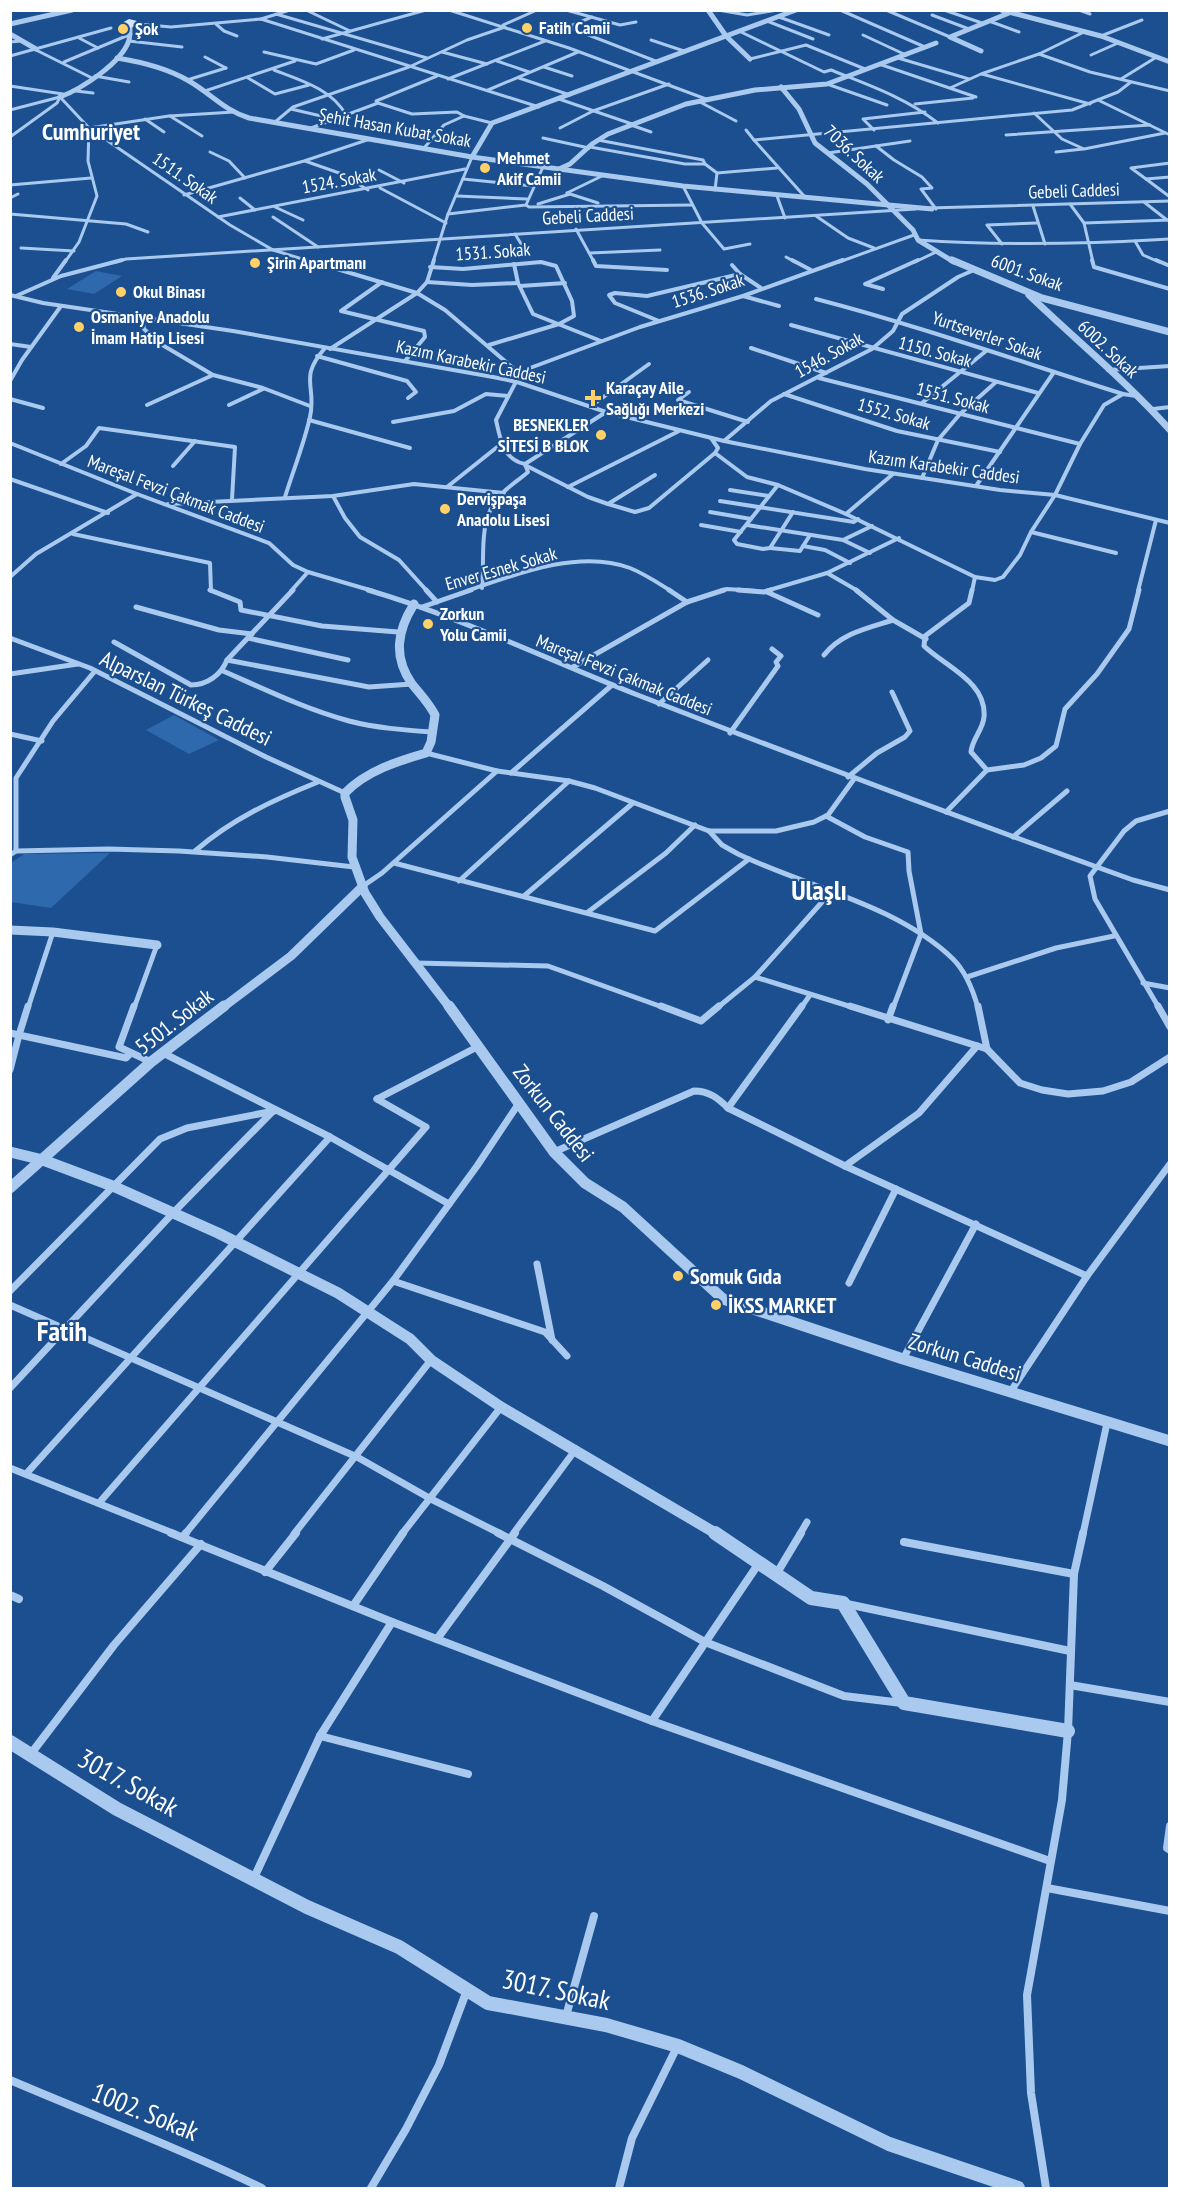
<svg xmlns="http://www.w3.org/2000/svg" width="1180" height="2199" viewBox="0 0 1180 2199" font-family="'PT Sans Narrow',sans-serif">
<rect width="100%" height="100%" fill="#1b4f8f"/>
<g fill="#2e69ad">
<polygon points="96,271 122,276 94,294 67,289"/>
<polygon points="174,715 219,740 189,754 146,730"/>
<polygon points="110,853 51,908 11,902 11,863 24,854"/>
</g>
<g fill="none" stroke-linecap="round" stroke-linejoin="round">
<g stroke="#a9c9ee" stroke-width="3">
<polyline points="306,10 350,31"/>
<polyline points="449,10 569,48 706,99"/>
<polyline points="566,10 620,25 636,22"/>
<polyline points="718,10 747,15 778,10"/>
<polyline points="840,10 925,47"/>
<polyline points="886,10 950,37"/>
<polyline points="944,10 982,23"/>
<polyline points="1079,10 1090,14"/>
<polyline points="276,14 427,58"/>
<polyline points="932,15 969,29"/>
<polyline points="779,17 829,35"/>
<polyline points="261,19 290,10"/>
<polyline points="767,21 813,39"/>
<polyline points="989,21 1019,32"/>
<polyline points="138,24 171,27 261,19 539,107"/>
<polyline points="216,24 224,31 237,36"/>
<polyline points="503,25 537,10"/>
<polyline points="568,27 658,62"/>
<polyline points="568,27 592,17"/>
<path d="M739,31l85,41 7,-2c38,15 75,28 107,53"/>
<polyline points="863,35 906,55"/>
<polyline points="1101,36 1142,20"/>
<polyline points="79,38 98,48"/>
<polyline points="322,39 426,10"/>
<polyline points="651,40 684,51"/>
<polyline points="129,41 182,47"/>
<polyline points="10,42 21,41"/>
<polyline points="36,50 92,78"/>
<polyline points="264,52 316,64 354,50"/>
<polyline points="442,52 487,64"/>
<polyline points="1039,54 1090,72 1170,91"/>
<polyline points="1091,55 1118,43"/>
<polyline points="10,56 111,28"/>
<polyline points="205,57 226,68"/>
<polyline points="898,58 969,79"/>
<polyline points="750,59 806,45 865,69"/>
<polyline points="497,61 529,72"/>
<polyline points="64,62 131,34"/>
<polyline points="879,64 976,97"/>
<polyline points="544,67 572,76"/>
<path d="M274,70c26,10 58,19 72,45"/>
<polyline points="982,74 1090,104"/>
<polyline points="95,76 129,82"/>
<polyline points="248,78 275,94 309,85"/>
<polyline points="519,78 570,95"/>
<polyline points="448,79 545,41"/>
<polyline points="1121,79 1155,58"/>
<polyline points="187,80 226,68"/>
<polyline points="827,84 887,105"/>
<polyline points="10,86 63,94"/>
<polyline points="950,88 981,74 1039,54 1084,32"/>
<polyline points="488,90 578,52"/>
<polyline points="76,91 93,93"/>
<polyline points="205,91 295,61"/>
<polyline points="60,97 89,128 230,225 273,250 312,262"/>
<polyline points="559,99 632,124"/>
<polyline points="1098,100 1170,135"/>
<polyline points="698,101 736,121"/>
<polyline points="378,103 412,114 457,112 464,116"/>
<polyline points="915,104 973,98"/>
<polyline points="291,109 334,119"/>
<polyline points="10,110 60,97"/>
<polyline points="1034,113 1062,139 1084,149 1165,133"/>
<polyline points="170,116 202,136"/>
<polyline points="145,119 164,132"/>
<polyline points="275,122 293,107 409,67 467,40 505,27"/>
<polyline points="631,125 651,132"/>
<polyline points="311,128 378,103 376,101 437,76"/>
<polyline points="560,128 593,111 669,84"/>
<polyline points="746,130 754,140"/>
<polyline points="874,130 863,119 925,112"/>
<polyline points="1006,135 1150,125"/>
<polyline points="10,137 57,103 60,97"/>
<polyline points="543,138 589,148"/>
<polyline points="598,140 703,160 705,164"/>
<polyline points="876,146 894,160 922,177 932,188 921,189 936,209"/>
<polyline points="590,147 685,164 705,164 717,173 715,190"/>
<polyline points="424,148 444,125 464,116 492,123"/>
<polyline points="210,152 229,161 245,178"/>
<polyline points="1056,152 1083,149"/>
<polyline points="828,153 910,141"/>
<polyline points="305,161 342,174 368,190"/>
<polyline points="379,170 404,183"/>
<polyline points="717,173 777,168"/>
<polyline points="1170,177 1146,179 1170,197"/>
<polyline points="463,179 533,186"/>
<polyline points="1146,179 1131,168 1170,163"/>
<polyline points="10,185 91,178"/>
<polyline points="683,186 702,223 724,249 750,244"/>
<polyline points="380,188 446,223"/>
<polyline points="567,193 604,175"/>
<polyline points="567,193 598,203"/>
<polyline points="184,195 304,161 370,139"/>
<polyline points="457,196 527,199"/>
<polyline points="777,196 785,218"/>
<polyline points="805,197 754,140 1072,110 1118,92 1131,82"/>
<polyline points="10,198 18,194"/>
<polyline points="240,198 255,210"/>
<polyline points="1144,202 1167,220"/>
<polyline points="538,204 570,194"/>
<polyline points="1070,204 1084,223 1093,262"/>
<polyline points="526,205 529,207 692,205"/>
<polyline points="1033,206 1045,244"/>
<polyline points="275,207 303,220"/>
<polyline points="929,208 1170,201"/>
<polyline points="10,214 126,224 148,232"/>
<polyline points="448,214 526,205 543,167"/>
<polyline points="816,216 848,238 874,248"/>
<polyline points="218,217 465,169"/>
<polyline points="273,217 318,247"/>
<polyline points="1084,223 1170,220"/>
<polyline points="576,229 594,262"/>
<polyline points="515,234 523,247"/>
<path d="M918,240c84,6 168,4 252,-1"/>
<polyline points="1135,241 1143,255 1159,262"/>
<polyline points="1002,244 987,225 1037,223"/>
<polyline points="21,248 74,251"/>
<polyline points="590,253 660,250"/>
<polyline points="786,257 795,262"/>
<polyline points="65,262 79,242 97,196 88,161 89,128 169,116 234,112"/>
<polyline points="116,262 126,259 916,209"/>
<polyline points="433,262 448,214 472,157"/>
<polyline points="839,262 914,235"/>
<polyline points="915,262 936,252"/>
</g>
<g stroke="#a9c9ee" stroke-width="4">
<polyline points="307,260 417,293 445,310 520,374"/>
<polyline points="593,260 596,266 667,270"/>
<polyline points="792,260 811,270"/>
<polyline points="1092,260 1094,267 1170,289"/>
<polyline points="1156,260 1170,266"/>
<polyline points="514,264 518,283 533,314 601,341"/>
<polyline points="732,265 740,274"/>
<polyline points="430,267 463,269 541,262 556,266 572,301 574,316 559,324 489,345"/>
<polyline points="53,278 66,260"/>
<polyline points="382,282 341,311 424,331 425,337 405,361"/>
<polyline points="427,282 472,285 518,283"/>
<polyline points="520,286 565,283"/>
<polyline points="883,289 865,284 918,260"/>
<polyline points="10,295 43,303 233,331 493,377 517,382 606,412 724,441 865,469 1000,490 1055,495 1170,523"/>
<polyline points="16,296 61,276 122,260"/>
<polyline points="743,296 779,306"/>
<path d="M816,299c104,27 205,63 307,95"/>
<polyline points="142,317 144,329 159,343 213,375 263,388 310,406"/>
<polyline points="659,321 615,303 609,295 615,293 647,296 740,274 761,288"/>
<polyline points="791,325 1038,393"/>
<polyline points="10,344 31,347"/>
<polyline points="751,348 826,373"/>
<polyline points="330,349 417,293 427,282 434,260"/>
<polyline points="317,356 407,381 416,392 408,398"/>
<polyline points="1108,370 1170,366"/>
<polyline points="819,378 1080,444"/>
<polyline points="10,381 22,360 61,306"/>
<polyline points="689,392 678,400 748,422"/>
<polyline points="784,394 897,431 1000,452"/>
<polyline points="10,399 43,408"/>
<polyline points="922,403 986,351"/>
<polyline points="147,405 213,375"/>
<polyline points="229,405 263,389"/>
<polyline points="591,406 649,364"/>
<polyline points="1153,409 1170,407"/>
<polyline points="309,420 410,448"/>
<polyline points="393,422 454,411 486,394 508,396"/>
<polyline points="711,438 718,448 715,453 747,477 778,485 846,514"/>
<polyline points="724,441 771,401 872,349 893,331 902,314 958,277 974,270"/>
<polyline points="10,443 137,494 269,543 293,565 308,572 373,591"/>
<polyline points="61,464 86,446 99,428 235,447 232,499"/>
<polyline points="525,464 606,412"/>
<polyline points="525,465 588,497 608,504 655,475"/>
<polyline points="173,466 195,441"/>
<polyline points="893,474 846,514 975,577"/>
<polyline points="922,478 938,440 960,414 996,382"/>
<polyline points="10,479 108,513"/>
<polyline points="778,485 734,540 737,544 763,549 770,548 793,512"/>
<polyline points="976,486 1054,372"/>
<polyline points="447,487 501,444"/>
<polyline points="568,487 679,431"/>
<polyline points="730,490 769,496"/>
<polyline points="333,496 345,518 360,537 399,560 427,591"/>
<path d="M285,497c8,-26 19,-53 25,-80 7,-32 -12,-38 15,-69"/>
<polyline points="720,501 854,522 858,519"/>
<polyline points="168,504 333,496 414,484 504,493"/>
<polyline points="608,504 635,512 649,508 715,453"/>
<polyline points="710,512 751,519"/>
<polyline points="701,525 741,532"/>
<polyline points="747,525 843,540 872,526"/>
<polyline points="1031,532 1116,553"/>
<polyline points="73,534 210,563 211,591"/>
<polyline points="843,540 870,553"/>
<polyline points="803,546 825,550 850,563"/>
<polyline points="770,548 800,551 810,535"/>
<polyline points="827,573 858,591"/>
<polyline points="10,577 36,554 137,494"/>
<path d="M482,588c3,-28 -4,-63 14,-88 8,-11 22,-19 32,-28l-3,-8c-22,-4 -25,-26 -29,-44l24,-46 10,-6 110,-41 103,-31 100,-36"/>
<polyline points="291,591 308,572"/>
<path d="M467,591c49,-17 112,-42 163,-23 15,6 28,15 41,23"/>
<polyline points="720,591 727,589 756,591"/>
<polyline points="766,591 827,573 899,538"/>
<polyline points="972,591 975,577 995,580 1003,577 1020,555 1031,532 1055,495 1080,444 1104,405 1123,394 1136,396"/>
<polyline points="1138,591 1156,520"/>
</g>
<g stroke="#a9c9ee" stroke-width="5">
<polyline points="210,590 240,602 241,610 322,626 398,632"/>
<path d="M368,590c92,27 178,69 267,104 165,64 331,126 498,186l37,10"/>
<polyline points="426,590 437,602"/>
<polyline points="669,590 687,602"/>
<polyline points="738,590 764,592 771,590"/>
<polyline points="856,590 893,620"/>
<polyline points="767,592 818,615"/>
<polyline points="136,607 219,630 252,634"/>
<polyline points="422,607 471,590"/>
<polyline points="10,638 90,668 266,757 345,793"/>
<polyline points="248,638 348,660"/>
<path d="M114,642l77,43c16,0 30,-10 36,-25l66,-70"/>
<path d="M824,655c17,-22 44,-27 69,-35l33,19"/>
<polyline points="227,660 369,687 412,684"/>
<polyline points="573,667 687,602 724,590"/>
<path d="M223,671c41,18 82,38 126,50 27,7 55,9 83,11"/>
<polyline points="10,674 78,664"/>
<polyline points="659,704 708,660"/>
<polyline points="730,733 778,666 776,662 781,656 772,649"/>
<polyline points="10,734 42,741"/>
<polyline points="426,753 497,771 569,781 595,788 709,831 776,831 814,822 828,815 854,779"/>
<polyline points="987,770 1024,765 1041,758 1056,746 1065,709 1097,674 1129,629 1139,590"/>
<polyline points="511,773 612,685"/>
<polyline points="848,777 877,753 905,737 910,731 892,692"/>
<path d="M946,812l41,-42 -16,-18c1,-13 12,-22 13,-35 3,-35 -38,-50 -60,-71l1,-10 44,-33 3,-13"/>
<polyline points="826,816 865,837 908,852 909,871 921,934 893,1008"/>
<path d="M709,831l13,14 16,9c69,33 159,51 215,105 13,13 20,31 25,49"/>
<polyline points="1013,837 1067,791"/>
<polyline points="16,851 16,778 53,721 95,671"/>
<path d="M195,851c37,-32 78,-51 123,-69"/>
<polyline points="10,855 16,851 108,849 179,851 267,857 354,867"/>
<polyline points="394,863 655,931 749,859"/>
<polyline points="459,881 569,781"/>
<polyline points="363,886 382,873 497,771"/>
<polyline points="524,896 633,803"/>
<polyline points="588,912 666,853 695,825"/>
<polyline points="416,963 548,966 665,1008"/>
<polyline points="755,977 855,1008"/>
<polyline points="967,977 1056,948 1114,936"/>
<polyline points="1143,983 1170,988"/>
<polyline points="28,1008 53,932"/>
<polyline points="134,1008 157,945"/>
<polyline points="717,1008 755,977 831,892"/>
<polyline points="801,1008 810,995"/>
<polyline points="1159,1008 1095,899 1090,876 1124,831 1136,821 1170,811"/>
</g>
<g stroke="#a9c9ee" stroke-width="7">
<polyline points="28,1006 19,1035 126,1058 131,1053"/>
<polyline points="134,1006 119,1047 151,1062"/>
<polyline points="661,1006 701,1021 719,1006"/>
<polyline points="850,1006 987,1049 1020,1083 1042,1090 1068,1094 1103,1091 1131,1082 1170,1057"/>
<polyline points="978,1006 987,1049"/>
<polyline points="1158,1006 1170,1027"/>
<polyline points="888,1020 893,1006"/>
<polyline points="10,1033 19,1035 10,1070"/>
<polyline points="163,1053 330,1137 449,1204"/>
<polyline points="377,1099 479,1046"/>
<polyline points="728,1108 802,1006"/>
<path d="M554,1152l140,-61c15,0 24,7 34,17l117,58 242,110"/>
<polyline points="845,1166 919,1113 977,1046"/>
<polyline points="537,1264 552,1340"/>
<polyline points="393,1281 545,1332 567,1356"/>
<polyline points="849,1283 896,1189"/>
<polyline points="10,1291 160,1139 187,1128 274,1111"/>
<polyline points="10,1305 357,1457 431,1499 501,1534"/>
<polyline points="903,1359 976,1224"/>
<polyline points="10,1388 173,1213 274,1110"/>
<polyline points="1011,1391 1087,1276 1170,1164"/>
<polyline points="10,1468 175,1534"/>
<polyline points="26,1474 330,1137"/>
<polyline points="99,1503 426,1127 377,1099"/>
<polyline points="185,1534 393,1281 477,1166 519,1103"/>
<polyline points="294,1534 431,1360"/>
<polyline points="402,1534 501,1407"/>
<polyline points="513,1534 576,1449"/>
<polyline points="800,1534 807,1522"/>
<polyline points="1083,1534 1107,1423"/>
</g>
<g stroke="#a9c9ee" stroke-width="8">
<polyline points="171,1533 392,1622 652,1721 1050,1861"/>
<polyline points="498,1533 603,1586 705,1642 844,1696 902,1703"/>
<polyline points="183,1537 186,1533"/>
<polyline points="904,1542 1074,1574"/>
<polyline points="265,1572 296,1533"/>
<polyline points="777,1573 801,1533"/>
<polyline points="10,1595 19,1599"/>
<polyline points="847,1604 1070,1651"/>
<polyline points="353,1606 403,1533"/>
<polyline points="437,1639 515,1533"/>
<polyline points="1070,1685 1170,1702"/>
<polyline points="652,1721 759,1563"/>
<polyline points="320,1736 468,1774"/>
<polyline points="30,1755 114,1645 201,1544"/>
<polyline points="1170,1826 1167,1848 1170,1850"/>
<polyline points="253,1880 320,1736 392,1622"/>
<polyline points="1047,1888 1170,1911"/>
<polyline points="566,2016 594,1916"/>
<path d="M10,2080c84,36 170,68 252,108"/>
<polyline points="371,2188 406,2129 439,2065 467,1990"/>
<polyline points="619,2188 632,2138 677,2047"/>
<polyline points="1046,2188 1031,2093 1027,1995 1062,1800 1068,1731 1074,1574 1083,1533"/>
</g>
<g stroke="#a9c9ee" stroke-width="5">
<polyline points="708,10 726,36 750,59"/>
<polyline points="1001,10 1101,36 1170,62"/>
<polyline points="10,24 72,10"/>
<polyline points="10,34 36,49"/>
<polyline points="981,51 950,37 1009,13"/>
<path d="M117,58c25,4 50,10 72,23 21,12 36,30 60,37l223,39 211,29 249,23"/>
<polyline points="781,87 799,109 815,143 867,184 913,230 918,240 954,262"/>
<path d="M60,97c21,-8 62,-34 69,-57 1,-4 1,-10 1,-14"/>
<polyline points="472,157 492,123 796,10"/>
<polyline points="559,169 570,164 592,144 608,134 686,104 755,90 827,84 936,43"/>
</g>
<g stroke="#a9c9ee" stroke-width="7">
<polyline points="952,260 1042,298 1170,332"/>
<path d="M1029,295c47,45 97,86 141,135"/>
</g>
<g stroke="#a9c9ee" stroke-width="9">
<path d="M414,604c-17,27 -21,53 -2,80 8,10 17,19 23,31l-4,27 -5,11c-28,8 -60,18 -81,40v4l8,23 -1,37 13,36 15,24 70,91"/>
<polyline points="10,930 53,932 157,945"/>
<polyline points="222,1008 291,956 363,886"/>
</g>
<g stroke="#a9c9ee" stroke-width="11">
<polyline points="449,1006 554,1152 585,1183 623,1207 723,1299 903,1359 1170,1441"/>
<polyline points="10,1152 43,1160 115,1187 218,1233 338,1293 410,1339 431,1360 501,1407 717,1534"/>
<polyline points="10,1188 151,1062 224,1006"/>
</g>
<g stroke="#a9c9ee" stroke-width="14">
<polyline points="715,1533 811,1598 843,1603 904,1703 1068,1731"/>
<polyline points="10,1742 117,1809 307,1907 399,1947 488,2003 606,2025 678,2046 741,2072 889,2144 1018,2188"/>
</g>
<polygon fill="#d6e6fa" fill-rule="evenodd" points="129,19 141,22 142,23 130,28 122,25 122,23"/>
</g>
<g fill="#ffd166" stroke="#1b4f8f" stroke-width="2">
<circle cx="527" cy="28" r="6"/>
<circle cx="123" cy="29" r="6"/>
<circle cx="485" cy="168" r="6"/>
<circle cx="255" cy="263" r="6"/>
<circle cx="121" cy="292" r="6"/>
<circle cx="79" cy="327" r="6"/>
<path d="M590 389h6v6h6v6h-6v6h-6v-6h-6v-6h6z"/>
<circle cx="601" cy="435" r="6"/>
<circle cx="445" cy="509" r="6"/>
<circle cx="428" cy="624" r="6"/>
<circle cx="678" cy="1276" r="6"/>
<circle cx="716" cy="1305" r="6"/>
</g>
<g text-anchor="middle" stroke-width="4.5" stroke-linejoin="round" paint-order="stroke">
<g font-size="18" font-weight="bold" fill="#fff" stroke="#1b4f8f" text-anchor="start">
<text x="539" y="34">Fatih Camii</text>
<text x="135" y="35">Şok</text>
<text x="497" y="164">Mehmet<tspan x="497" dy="21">Akif Camii</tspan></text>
<text x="267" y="269">Şirin Apartmanı</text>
<text x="133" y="298">Okul Binası</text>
<text x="91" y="323">Osmaniye Anadolu<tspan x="91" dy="21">İmam Hatip Lisesi</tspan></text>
<text x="606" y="394">Karaçay Aile<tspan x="606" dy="21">Sağlığı Merkezi</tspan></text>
<text x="589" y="431" text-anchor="end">BESNEKLER<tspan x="589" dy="21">SİTESİ B BLOK</tspan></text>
<text x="457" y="505">Dervişpaşa<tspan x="457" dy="21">Anadolu Lisesi</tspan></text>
<text x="440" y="620">Zorkun<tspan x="440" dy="21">Yolu Camii</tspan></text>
</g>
<g font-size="18" fill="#fff" stroke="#1b4f8f">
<text transform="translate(395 128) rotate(10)" y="6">Şehit Hasan Kubat Sokak</text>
<text transform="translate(854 154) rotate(43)" y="6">7036. Sokak</text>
<text transform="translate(185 178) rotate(35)" y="6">1511. Sokak</text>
<text transform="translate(339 181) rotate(-10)" y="6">1524. Sokak</text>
<text transform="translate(1074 191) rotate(-2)" y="6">Gebeli Caddesi</text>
<text transform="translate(588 216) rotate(-3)" y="6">Gebeli Caddesi</text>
<text transform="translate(493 252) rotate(-4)" y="6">1531. Sokak</text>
<text transform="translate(1027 273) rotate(20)" y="6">6001. Sokak</text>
<text transform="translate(708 291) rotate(-18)" y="6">1536. Sokak</text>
<text transform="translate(987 336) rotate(19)" y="6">Yurtseverler Sokak</text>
<text transform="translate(1108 349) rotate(43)" y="6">6002. Sokak</text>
<text transform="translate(935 352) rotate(15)" y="6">1150. Sokak</text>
<text transform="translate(829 355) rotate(-29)" y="6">1546. Sokak</text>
<text transform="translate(471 362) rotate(12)" y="6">Kazım Karabekir Caddesi</text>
<text transform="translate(953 398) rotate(15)" y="6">1551. Sokak</text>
<text transform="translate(894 414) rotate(16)" y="6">1552. Sokak</text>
<text transform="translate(944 467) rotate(8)" y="6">Kazım Karabekir Caddesi</text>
<text transform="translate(176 494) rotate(21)" y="6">Mareşal Fevzi Çakmak Caddesi</text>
<text transform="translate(501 569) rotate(-16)" y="6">Enver Esnek Sokak</text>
<text transform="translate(624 675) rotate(22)" y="6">Mareşal Fevzi Çakmak Caddesi</text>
</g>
<g font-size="22" fill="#fff" stroke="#1b4f8f">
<text transform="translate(186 698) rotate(26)" y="8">Alparslan Türkeş Caddesi</text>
<text transform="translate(174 1021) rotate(-38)" y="8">5501. Sokak</text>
<text transform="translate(554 1113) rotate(52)" y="8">Zorkun Caddesi</text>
<text transform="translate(965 1357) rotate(17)" y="8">Zorkun Caddesi</text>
</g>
<g font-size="22" font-weight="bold" fill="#fff" stroke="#1b4f8f" text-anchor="start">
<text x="690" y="1284">Somuk Gıda</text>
<text x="728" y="1313">İKSS MARKET</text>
</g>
<g font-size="24" font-weight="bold" fill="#fff" stroke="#1b4f8f">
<text x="91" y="140">Cumhuriyet</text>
</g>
<g font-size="27" fill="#fff" stroke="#1b4f8f">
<text transform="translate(128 1783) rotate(29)" y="9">3017. Sokak</text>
<text transform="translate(556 1990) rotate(12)" y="9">3017. Sokak</text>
<text transform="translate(145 2112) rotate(22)" y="9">1002. Sokak</text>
</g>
<g font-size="28" font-weight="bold" fill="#fff" stroke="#1b4f8f">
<text x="819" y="900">Ulaşlı</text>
<text x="62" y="1341">Fatih</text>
</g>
</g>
<rect width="1180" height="2199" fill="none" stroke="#ffffff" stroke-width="24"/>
</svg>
